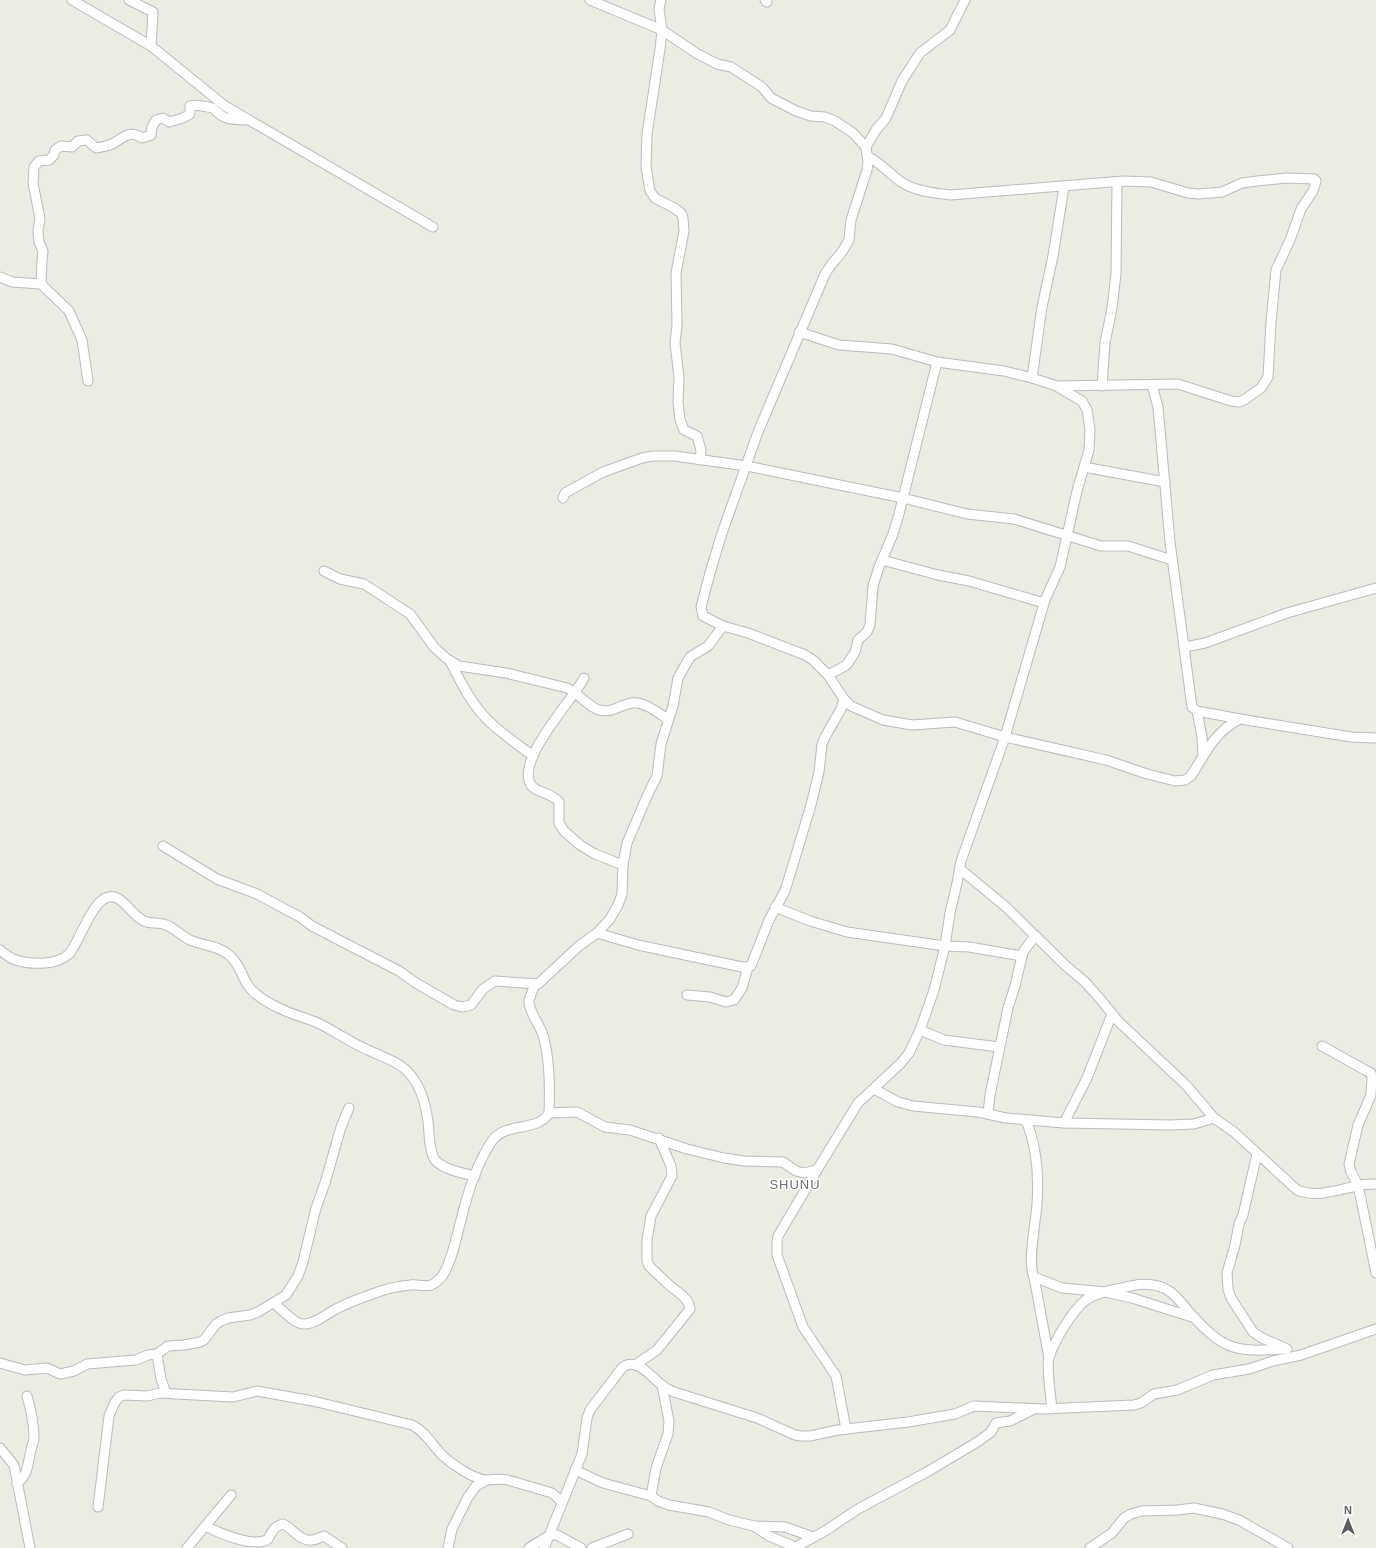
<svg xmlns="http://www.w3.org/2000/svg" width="1376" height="1548" viewBox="0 0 1376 1548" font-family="Helvetica,sans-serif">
<rect width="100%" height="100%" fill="#ecece2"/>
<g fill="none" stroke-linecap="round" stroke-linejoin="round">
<g stroke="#babac0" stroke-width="11">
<g id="minor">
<polyline points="72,0 151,46"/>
<polyline points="129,0 153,12 151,46 225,106 433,227"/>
<polyline points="590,0 662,30 696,53 717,64 731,67 762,87 771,98 796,111 811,116 825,117 835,121 853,133 866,147"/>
<polyline points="661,0 659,9 662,30 660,49 647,134 646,167 650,191 655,198 674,208 681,213 683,218 684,231 676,273 677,325 675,343 679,377 678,402 680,420 684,430 697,436 701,450 700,460"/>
<polyline points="765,0 767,2"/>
<path d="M965,0l-15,30 -30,23 -18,28 -16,37 -10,12 -10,17 2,16 -1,7 -16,50 -2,20 -7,12 -11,13 -6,9 -67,158 -36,101 -12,40 -9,34 2,9 20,10 25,7 57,22 8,5 15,15 16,24 7,7 32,14 29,5 43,-3 50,15 101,23 41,14 28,7 10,-1 6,-4c14,-22 24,-45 49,-57l111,18 25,1"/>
<polyline points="0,277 12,282 41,284 69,311 82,340 88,381"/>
<path d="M41,284l1,-23 1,-10 -4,-9 -1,-11 2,-12 -7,-36 1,-16 5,-6 10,-1 5,-5 1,-5 6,-4 11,1 6,-6 9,-1 9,8c6,-1 12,-2 16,-4 12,-6 17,-15 30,-6l9,-3 1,-8 4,-7 7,-2 6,4 14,-4 7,-4v-8c9,-2 15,1 23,2 12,13 17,11 34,12"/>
<path d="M799,332l40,13 53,4 45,13 67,9 28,7 25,8 121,-2 53,17 8,1 5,-2 17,-12 7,-11 3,-55 5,-52 14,-30 11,-31 12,-18 3,-10 -2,-2 -27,-1 -30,3 -15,2 -20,9 -24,2 -10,-1 -37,-11 -28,-1 -172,14c-19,-2 -39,-4 -54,-16 -10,-8 -18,-17 -30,-23"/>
<polyline points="1032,378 1042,307 1053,256 1064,187"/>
<polyline points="1152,385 1158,407 1170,542 1192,707 1197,711 1240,719"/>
<polyline points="1102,386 1105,343 1112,308 1116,274 1117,182"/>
<polyline points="1084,467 1165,482"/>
<polyline points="563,498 565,493 603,472 642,458 653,456 674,456 747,466 903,498 967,514 1014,519 1101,546 1128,546 1172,560"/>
<polyline points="882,560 938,575 969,581 1044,603"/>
<path d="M324,571l16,8 24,5 46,30 24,33 12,11 13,8 47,7 61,15c13,6 20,18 32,22 15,3 20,-5 33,-7 12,-2 26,10 36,16"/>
<polyline points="1185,647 1205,643 1287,613 1376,588"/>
<path d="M450,661c11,22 24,48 43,64 12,11 27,21 40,31"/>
<polyline points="828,675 845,666 848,663 855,652 858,640 867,632 870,625 873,586 879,567 893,534 899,514 937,362"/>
<path d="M584,678c-11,22 -69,82 -53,107 5,8 20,7 28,17v21l5,8 16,14 15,9 28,11"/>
<polyline points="1197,711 1202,737 1203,756"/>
<polyline points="163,846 217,879 257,894 300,917 312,926 399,971 416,983 454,1005 462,1007 471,1005 483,989 495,981 538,984 579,946 597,933 610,919 618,905 622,894 623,865 627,843 648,794 657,776 661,744 673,706 678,678 690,657 708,646 723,626"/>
<path d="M960,869l46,38 59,58 20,17 16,18 17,21 68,64 28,33 20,14 63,58c20,8 40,0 60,-4 6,-2 13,-2 19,-2"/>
<polyline points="775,907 810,921 847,932 945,946 969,947 1022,956"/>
<polyline points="597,933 638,945 742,967 748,967 751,966 769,920 785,891 811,805 819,772 822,744 825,737 841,709 844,699"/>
<path d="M0,950c4,3 9,7 13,9 16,6 43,7 56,-5 12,-13 26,-67 48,-56 10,5 15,17 27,23 6,3 12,1 19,3 10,2 18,12 27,16 13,6 28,5 39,15 10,8 12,19 18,29 7,11 23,20 34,25 12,6 26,9 39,15 16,8 31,19 48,26 12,6 27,10 37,19 15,14 20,32 23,52 1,10 1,33 8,40 9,9 27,12 39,15"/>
<polyline points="687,995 710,997 726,1002 734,1000 742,988 748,967"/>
<polyline points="920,1030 944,1040 999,1047"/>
<polyline points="1322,1046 1367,1071 1371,1073 1372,1078 1371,1095 1358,1125 1349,1164 1351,1172 1358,1185 1376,1273"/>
<polyline points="874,1089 898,1102 913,1106 978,1112 1006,1118 1064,1123 1170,1125 1194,1124 1214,1118"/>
<polyline points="549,1113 577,1112 605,1127 630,1130 687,1149 724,1158 744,1161 783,1162 796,1171 804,1173 817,1170"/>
<polyline points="988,1114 990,1095 1008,1008 1015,986 1023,952 1035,936"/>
<path d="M1026,1120c11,27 13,55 11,84 -1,17 -10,60 -3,73l28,11 44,4 26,6 63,20"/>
<polyline points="1064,1123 1087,1078 1112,1014"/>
<polyline points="1257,1154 1243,1215 1239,1224 1235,1245 1227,1273 1228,1289 1231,1298 1253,1332 1262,1338 1285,1348"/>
<polyline points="1034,1277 1049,1358"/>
<path d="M274,1303c7,6 21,21 29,21 11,1 23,-10 33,-15 13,-7 28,-12 42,-17 11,-4 21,-6 32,-7 7,-1 15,2 21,0 5,-2 9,-6 12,-10 10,-17 13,-37 18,-55 6,-25 16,-57 31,-79 14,-20 45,-8 57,-28 1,-25 1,-54 -6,-78 -4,-11 -12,-20 -14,-32v-3l6,-16"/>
<polyline points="157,1354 161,1379 166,1393"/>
<polyline points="0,1363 25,1370 47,1368 60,1374 74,1371 87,1364 136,1360 148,1355 157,1354 168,1346 184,1345 200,1342 204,1340 216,1324 221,1321 228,1318 250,1315 258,1312 286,1295 298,1276 303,1262 316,1208 325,1183 341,1127 349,1108"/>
<polyline points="635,1365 657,1350 690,1309 688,1302 683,1296 668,1284 649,1266 647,1261 647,1240 651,1216 672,1176 671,1166 659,1138"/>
<path d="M1052,1409c-1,-12 -6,-42 -3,-52 6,-17 24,-48 38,-58 11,-6 23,-9 35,-11 15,-4 27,-6 42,0 11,5 18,16 26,25 35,39 46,39 97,36"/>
<polyline points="846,1429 836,1376 803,1327 777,1255 777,1242 778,1236 817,1170 858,1103 900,1064 909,1053 920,1030 934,990 945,946 950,913 957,883 961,861 1005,737 1045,600 1060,567 1077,491 1089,450 1090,429 1087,410 1082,401 1058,387"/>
<polyline points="0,1448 14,1465 30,1548"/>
<polyline points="575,1470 603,1483 651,1496 658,1501 669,1505 709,1512 729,1520 754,1526 785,1527 813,1537"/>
<path d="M17,1484c11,-11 10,-15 13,-30 1,-5 3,-10 4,-15 0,-14 -3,-29 -7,-43"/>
<polyline points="651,1496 656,1468 668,1434 669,1421 662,1385"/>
<path d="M98,1507l11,-91 6,-14 4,-5 5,-2 23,1 13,-3 16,1 57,3 24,-6 56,10 99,24c13,6 21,21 31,31 10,9 30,23 44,24 7,0 14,-2 21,0l44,13 10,9"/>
<path d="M206,1526c14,8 49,22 62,13 4,-7 6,-13 15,-15 10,4 17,18 29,16 5,0 8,-3 12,-4l18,12"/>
<polyline points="754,1526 769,1536 795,1547"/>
<polyline points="187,1548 231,1495"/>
<polyline points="448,1548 452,1529 468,1497 476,1486 487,1480"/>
<polyline points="529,1548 550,1535 557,1535 581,1548"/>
<path d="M544,1548l38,-94 5,-36 3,-8 32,-42c14,-13 31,11 41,18 3,3 7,4 11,6l83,26 38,17 6,1h9l28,-6 70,-8 47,-8 19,-8 69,3 91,-4 7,-2 13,-9 23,-4 36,-15 36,-6 24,-8 28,-6 75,-26"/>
<polyline points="592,1548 628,1534"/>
<polyline points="794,1548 825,1531 858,1509 927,1472 979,1441 991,1432 996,1423 1010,1421 1034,1409"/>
<polyline points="1090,1548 1112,1533 1124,1518 1131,1514 1142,1511 1177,1510 1194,1508 1222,1514 1239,1520 1288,1548"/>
</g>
</g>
<use href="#minor" stroke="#fff" stroke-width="9"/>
</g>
<g text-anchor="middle" stroke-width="3" stroke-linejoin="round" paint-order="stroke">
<g font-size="13" letter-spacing="1" fill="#6c6e74" stroke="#fff">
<text x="795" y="1189">SHUNU</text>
</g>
</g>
<g transform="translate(1348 1520)" stroke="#ffffff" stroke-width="3" paint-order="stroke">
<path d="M0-3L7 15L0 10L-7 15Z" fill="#5b5c62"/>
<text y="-6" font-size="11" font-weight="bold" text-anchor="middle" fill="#5b5c62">N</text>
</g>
</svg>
